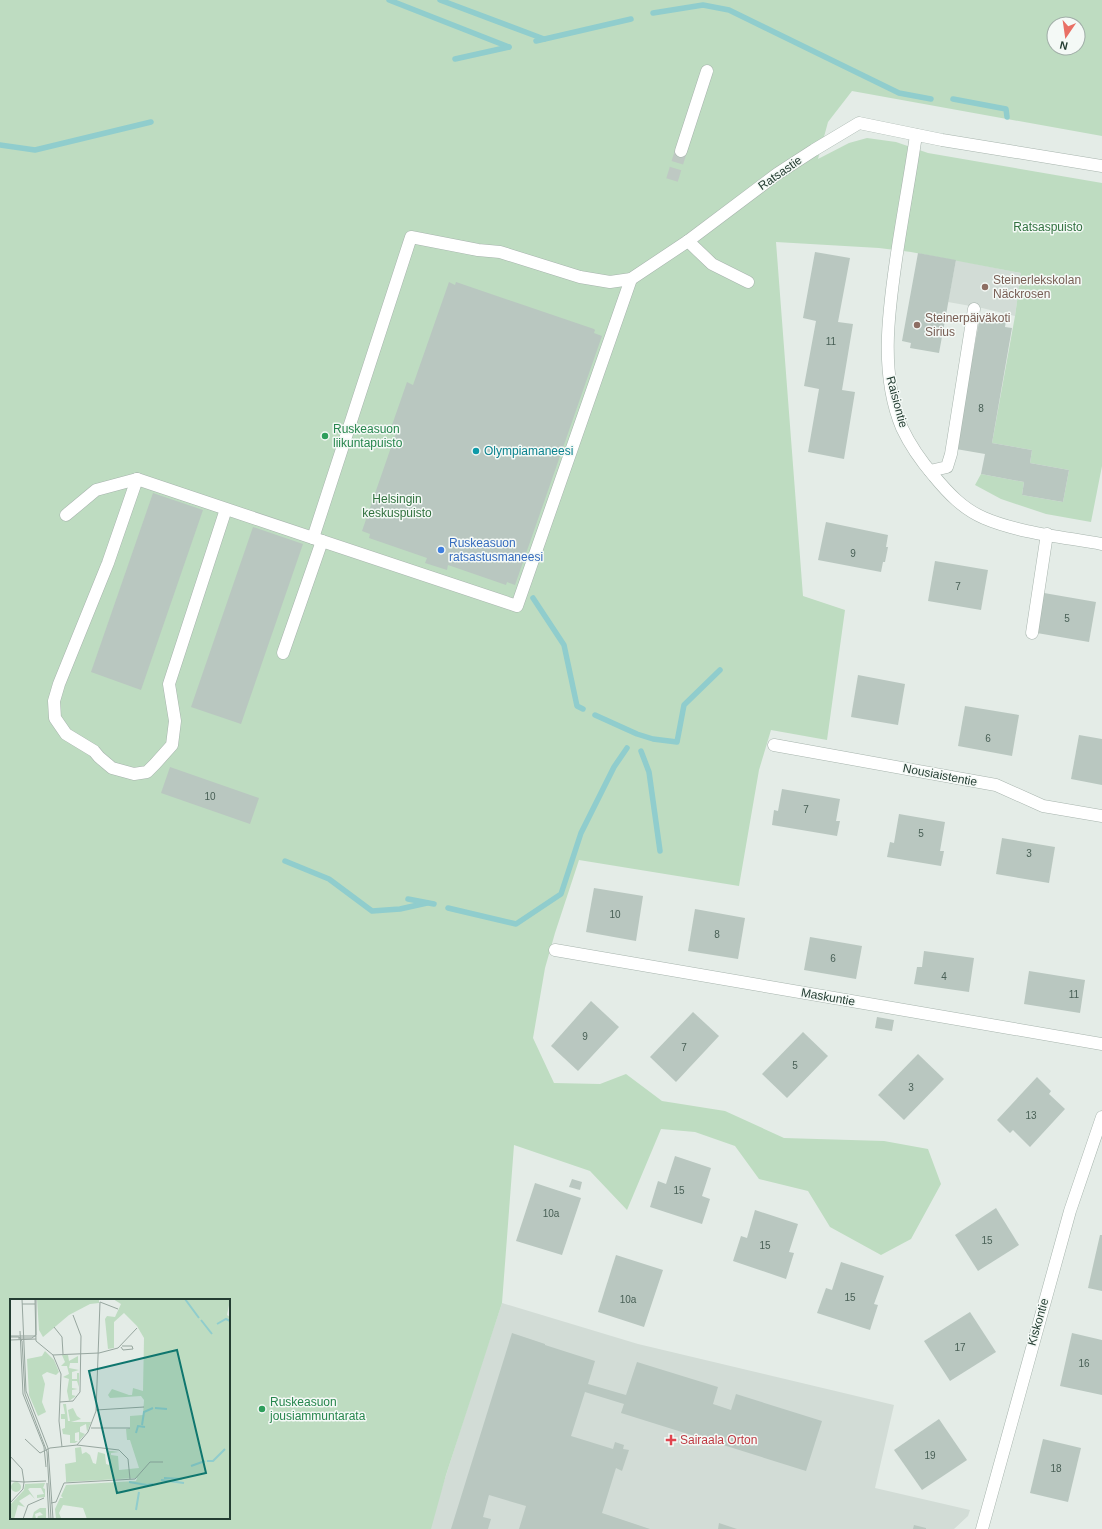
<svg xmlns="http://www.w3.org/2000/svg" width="1102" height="1529" viewBox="0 0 1102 1529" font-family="Helvetica,sans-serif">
<rect width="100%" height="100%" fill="#e4ece7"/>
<g fill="#d2dcd6">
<polygon points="956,260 1021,273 1015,316 982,308 948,302"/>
<polygon points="502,1303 638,1344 894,1405 875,1488 970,1510 968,1516 954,1529 429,1529 474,1387"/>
</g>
<path fill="#bedcc1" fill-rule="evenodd" d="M0,0h1102v136l-250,-45 -24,31 -10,37 31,-16 18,-5 29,4 32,11 174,30v283l-11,56 -45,-8 -45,-15 -26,-14 6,-11 43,8 -2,13 41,7 6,-32 -39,-7 2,-13 -40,-7 23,-127 6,-43 -110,-21 -32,-4 -103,-6 27,354 42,14 -18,130 -56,-10 -12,40 -20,116 -160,-26 -24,73 -10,35 -12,70 21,45 46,1 26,-10 36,27 63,10 59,27 100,3 44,8 13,35 -30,55 -30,16 -51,-28 -22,-36 -49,-12 -24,-33 -40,-14 -34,-3 -34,81 -37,-39 -76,-26 -12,158 -56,172 -15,54h-431zM1054,24h24v24h-24zM11,1300h218v218h-218z"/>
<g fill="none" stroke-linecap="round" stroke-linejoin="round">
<g stroke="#90cdcd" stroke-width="5.5">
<polyline points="389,0 509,47"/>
<polyline points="440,0 544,39"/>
<polyline points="653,13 703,5 729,10 899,93 931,99"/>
<polyline points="536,41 631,19"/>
<polyline points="455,59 509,47"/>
<polyline points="953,99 1006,109 1007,117"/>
<polyline points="0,145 35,150 151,122"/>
<polyline points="533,598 564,645 577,706 583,709"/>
<polyline points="595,715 637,734 653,739 677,742 684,705 720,670"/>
<polyline points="641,751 649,772 660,851"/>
<polyline points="285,861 329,879 372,911 400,909 427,903"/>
<polyline points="408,899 434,904"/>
<polyline points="448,908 516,924 561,894 581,833 614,767 627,748"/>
</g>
</g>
<g fill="#b9c7c0">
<polygon points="815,252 850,258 838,322 853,324 842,390 855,392 844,459 808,452 819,389 804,386 816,321 803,318"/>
<polygon points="918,253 956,260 939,353 910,348 911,343 902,341"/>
<polygon points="449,282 455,285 456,282 594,329 595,330 594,333 602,336 515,585 507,582 506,585 448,565 447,570 425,563 427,558 369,538 370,534 362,531 397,430 391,428 407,382 413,385"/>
<polygon points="980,316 1006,321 1005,327 1012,328 992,443 1032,450 1030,463 1069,470 1063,502 1022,495 1024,482 981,474 985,454 956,449"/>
<polygon points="153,493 203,510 141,690 91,672"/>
<polygon points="826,522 888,535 886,547 888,547 885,562 883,562 881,572 818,560"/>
<polygon points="253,527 303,544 241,724 191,707"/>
<polygon points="935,561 988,570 981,610 928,601"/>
<polygon points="1044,593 1096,602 1089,642 1037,633"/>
<polygon points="858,675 905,684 898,725 851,717"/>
<polygon points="965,706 1019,715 1012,756 958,746"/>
<polygon points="1079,735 1102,739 1102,785 1071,779"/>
<polygon points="170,767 259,798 250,824 161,793"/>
<polygon points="782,789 840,799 836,821 840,821 837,836 772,825 774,810 778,811"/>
<polygon points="899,814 945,822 940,851 944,851 941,866 887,857 890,842 894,843"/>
<polygon points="1002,838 1055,847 1049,883 996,874"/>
<polygon points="594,888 643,896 636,941 586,932"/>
<polygon points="695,909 745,918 738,959 688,951"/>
<polygon points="810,937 862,946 856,979 804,970"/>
<polygon points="924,951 974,958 969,992 914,984 917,967 922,967"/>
<polygon points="1029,971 1085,980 1080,1013 1024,1004"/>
<polygon points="591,1001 619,1027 578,1071 551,1046"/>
<polygon points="693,1012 719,1036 676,1082 650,1057"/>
<polygon points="877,1017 894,1020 892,1031 875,1028"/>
<polygon points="803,1032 828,1056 787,1098 762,1074"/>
<polygon points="918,1054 944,1079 904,1120 878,1095"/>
<polygon points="1037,1077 1051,1091 1049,1094 1065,1109 1030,1147 1013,1130 1010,1133 997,1120"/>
<polygon points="675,1156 711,1168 702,1196 710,1199 702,1224 650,1207 658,1181 666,1184"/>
<polygon points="572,1179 582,1182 580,1190 569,1187"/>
<polygon points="535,1183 581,1198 562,1255 516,1241"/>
<polygon points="996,1208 1019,1245 978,1271 955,1235"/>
<polygon points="755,1210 798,1224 789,1252 794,1253 786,1279 733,1261 741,1236 747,1238"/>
<polygon points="1100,1235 1102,1235 1102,1291 1088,1288"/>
<polygon points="616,1255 663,1270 644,1327 598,1312"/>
<polygon points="841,1262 884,1276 874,1304 878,1305 870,1330 817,1313 826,1288 832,1290"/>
<polygon points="970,1312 996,1352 950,1381 924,1341"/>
<polygon points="512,1333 545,1344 545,1345 595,1361 588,1384 626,1395 637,1362 718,1387 713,1404 731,1410 736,1394 822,1421 806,1471 621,1413 624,1404 585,1392 571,1436 613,1449 615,1442 624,1445 623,1449 629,1450 622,1471 616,1468 602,1513 650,1529 519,1529 526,1506 489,1495 483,1517 491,1519 488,1529 451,1529"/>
<polygon points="1072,1333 1102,1340 1102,1395 1060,1386"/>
<polygon points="939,1419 967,1460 922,1490 894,1450"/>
<polygon points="1043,1439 1081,1448 1068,1502 1030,1493"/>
<polygon points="719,1523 737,1529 718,1529"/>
<polygon points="914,1525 926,1528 926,1529 913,1529"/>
</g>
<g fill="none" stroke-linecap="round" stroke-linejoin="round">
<polyline stroke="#bec9c3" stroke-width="12" stroke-dasharray="12 6" stroke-linecap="butt" points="672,180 681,151"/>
<g stroke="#a7b4ad" stroke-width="13">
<g id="minor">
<path d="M916,135c-6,42 -14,83 -20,125 -8,55 -16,115 6,168 8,17 19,33 32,48 14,17 29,33 50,42 35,15 80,19 118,26"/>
<polyline points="681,151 707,71"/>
<polyline points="688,241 712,264 748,282"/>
<polyline points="930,471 947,467 951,454 974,309"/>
<polyline points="226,509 169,684 175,721 172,745 155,764 147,772 134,774 112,768 99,757 94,751 66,734 55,718 54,701 59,684 108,563 137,479 313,538 411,237 478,250 500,252 580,277 610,282 631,279 688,241 777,174 814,150 859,123 942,140 1102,166"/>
<polyline points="66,515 96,490 137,479"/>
<polyline points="313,538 517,606 631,279"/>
<polyline points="1032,633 1047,534"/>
<polyline points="283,653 322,541"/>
<polyline points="774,745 996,785 1043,806 1102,816"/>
<polyline points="555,950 1102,1044"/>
<polyline points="982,1529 1070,1211 1102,1117"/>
</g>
</g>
<use href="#minor" stroke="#fff" stroke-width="12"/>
</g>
<g fill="#8d6e63" stroke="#f4f9f6" stroke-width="1.5">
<circle cx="985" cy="287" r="4"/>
<circle cx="917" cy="325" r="4"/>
</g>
<g fill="#2e9e5b" stroke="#f4f9f6" stroke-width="1.5">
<circle cx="325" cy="436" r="4"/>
<circle cx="262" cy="1409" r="4"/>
</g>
<circle fill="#0f9aa8" stroke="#f4f9f6" stroke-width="1.5" cx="476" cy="451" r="4"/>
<circle fill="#3f7fe0" stroke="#f4f9f6" stroke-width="1.5" cx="441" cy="550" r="4"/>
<path fill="#e0444e" stroke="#f4f9f6" stroke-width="1.5" d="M669 1434h4v4h4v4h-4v4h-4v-4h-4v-4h4z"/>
<g text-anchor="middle" stroke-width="3" stroke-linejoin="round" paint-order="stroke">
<g font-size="10" fill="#496056">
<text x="831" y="345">11</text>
<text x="981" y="412">8</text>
<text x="853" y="557">9</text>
<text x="958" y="590">7</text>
<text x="1067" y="622">5</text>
<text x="988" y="742">6</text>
<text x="210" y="800">10</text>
<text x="806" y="813">7</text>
<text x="921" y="837">5</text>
<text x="1029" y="857">3</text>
<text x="615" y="918">10</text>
<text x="717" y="938">8</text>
<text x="833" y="962">6</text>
<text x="944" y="980">4</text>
<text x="1074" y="998">11</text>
<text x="585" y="1040">9</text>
<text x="684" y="1051">7</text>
<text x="795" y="1069">5</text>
<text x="911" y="1091">3</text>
<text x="1031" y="1119">13</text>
<text x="679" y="1194">15</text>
<text x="551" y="1217">10a</text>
<text x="987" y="1244">15</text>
<text x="765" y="1249">15</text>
<text x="850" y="1301">15</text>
<text x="628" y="1303">10a</text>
<text x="960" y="1351">17</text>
<text x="1084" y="1367">16</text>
<text x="930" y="1459">19</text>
<text x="1056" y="1472">18</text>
</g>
<g font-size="12" fill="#243d32" stroke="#f4f9f6">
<text transform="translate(780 173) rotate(-35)" y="4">Ratsastie</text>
<text transform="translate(897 402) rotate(75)" y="4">Raisiontie</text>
<text transform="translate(940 775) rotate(11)" y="4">Nousiaistentie</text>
<text transform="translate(828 997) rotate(10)" y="4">Maskuntie</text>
<text transform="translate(1038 1322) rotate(-74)" y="4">Kiskontie</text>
</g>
<g font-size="12" fill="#31713f" stroke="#f4f9f6">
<text x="1048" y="231">Ratsaspuisto</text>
<text x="397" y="503">Helsingin<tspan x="397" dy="14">keskuspuisto</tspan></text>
</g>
<g font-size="12" fill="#785e54" stroke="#f4f9f6" text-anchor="start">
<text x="993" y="284">Steinerlekskolan<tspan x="993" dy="14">Näckrosen</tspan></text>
<text x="925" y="322">Steinerpäiväkoti<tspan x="925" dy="14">Sirius</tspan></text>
</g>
<g font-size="12" fill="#27864d" stroke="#f4f9f6" text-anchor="start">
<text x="333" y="433">Ruskeasuon<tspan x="333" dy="14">liikuntapuisto</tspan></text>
<text x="270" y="1406">Ruskeasuon<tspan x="270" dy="14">jousiammuntarata</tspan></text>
</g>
<g font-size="12" fill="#0d838f" stroke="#f4f9f6" text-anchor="start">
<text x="484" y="455">Olympiamaneesi</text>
</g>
<g font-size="12" fill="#366cbe" stroke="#f4f9f6" text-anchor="start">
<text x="449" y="547">Ruskeasuon<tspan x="449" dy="14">ratsastusmaneesi</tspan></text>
</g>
<g font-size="12" fill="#be3a42" stroke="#f4f9f6" text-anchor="start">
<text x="680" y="1444">Sairaala Orton</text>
</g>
</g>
<g transform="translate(10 1299)">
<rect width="220" height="220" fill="#e4ece7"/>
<path d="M27,0h62v4l-9,1 -21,11 -26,22 -4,-7zM103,0l117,1 -3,15 3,2v202h-143l-4,-11 -20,-3 -4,8 2,5 4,1h-9l-1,-10 5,-11h3l-2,-2 5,-11 70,-4 1,-3 -71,4v-3l-1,-15 11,-2 -1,-14 6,-1 1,7 4,-2 4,3 3,8 3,1 2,-12 7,2 1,10 3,1v-14h3l7,1 -8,1v2l7,1 1,14 20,-2 -9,-28h-3l-1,-11 4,-1v-12l13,-1 1,-15 -3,-4 -31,2 -2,-3 4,-6 17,6h3l1,-7 10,3 1,-53 -7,-12 -13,-13 -10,9v26l-6,1 -3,-30 2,-3 8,1 6,-13zM35,52l9,9 5,12 -3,3 -9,-3 -5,3 3,9 -3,18 4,10 -8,4 -9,-21 -2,-36 15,-3zM52,56h6l1,6 9,-5v7h-8l-1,5 10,2 -7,2v7h5v-6h2v14l-2,-6h-5v7l6,1 -6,1v5l4,1 -7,5 -2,-10 2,-12 -6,-2 6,-3 -2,-8h-6l4,-4zM53,105h3l2,17h2l-2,-11 5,-2 4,8 4,3 -10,3h20l-4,10 -1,-8 -6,3v5l5,2 -6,7v-9l-4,1v8h3l-3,2h-5v-8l-7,-1 -1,-5 3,-1v-9h-4v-5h4zM1 188a5 5 0 1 1 10 0a5 5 0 1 1-10 0ZM35,184l-2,5 2,1v8l-8,1v-3l7,-1 -3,-6h-11l-2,1 7,10 -5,-5 -11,7 6,6 -7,-2 -4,14h-4v-14l14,-15 1,-6zM30,209h6v11h-9l1,-3 5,-1 -3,-3 -5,2 1,5h-4l2,-7z" fill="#bedcc1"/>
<path fill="none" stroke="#90cdcd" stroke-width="2" d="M175,0l14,19M191,21l11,14M207,25l9,-5 4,2M145,109l12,1M132,126l2,-13 9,-4M126,134l2,-7 7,1M197,162h6l12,-12M181,167l14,-5M154,179l18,1M151,181l23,3M119,183l18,3 6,-1M126,211l3,-18"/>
<path fill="none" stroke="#97a69f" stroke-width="1" d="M12,0l4,92 22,57 5,71M25,0l1,42 17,14 8,19 -2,47 3,26M12,5h13M44,28l8,10 1,17M10,32l3,63 21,53 2,20M0,37h26M0,38h9l3,4 3,53 22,58 4,67M8,39h14l4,-3v-36M0,41l26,-1M111,48l2,3 10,-1 -1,-3h-10M43,56l46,-2 19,-5 19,-20M50,103l13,-1 7,-9 1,-56 -8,-21M86,111l48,-3M81,129h39M15,140l15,14 10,-5 27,-3 42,5 9,9 2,20M67,146l11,-13 8,-21 4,-109 18,7M0,157l12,13 2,13 -1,7 -13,14M0,182l14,1M14,183l22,-1M37,184l2,36M54,184l71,-4 15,-17h13M41,204l5,-1 8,-19M13,220l5,-14 16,-7"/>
<path fill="#0f766e" fill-opacity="0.15" stroke="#0f766e" stroke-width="2" d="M167,51l29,123 -89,20 -28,-122z"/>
<rect width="220" height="220" fill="none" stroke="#243d32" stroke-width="2"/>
</g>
<g transform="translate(1066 36) rotate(193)"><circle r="19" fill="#f4f9f6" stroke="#a1aea8"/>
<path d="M0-3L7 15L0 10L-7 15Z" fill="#e97065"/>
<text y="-6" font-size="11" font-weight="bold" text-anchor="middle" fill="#243d32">N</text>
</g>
</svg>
